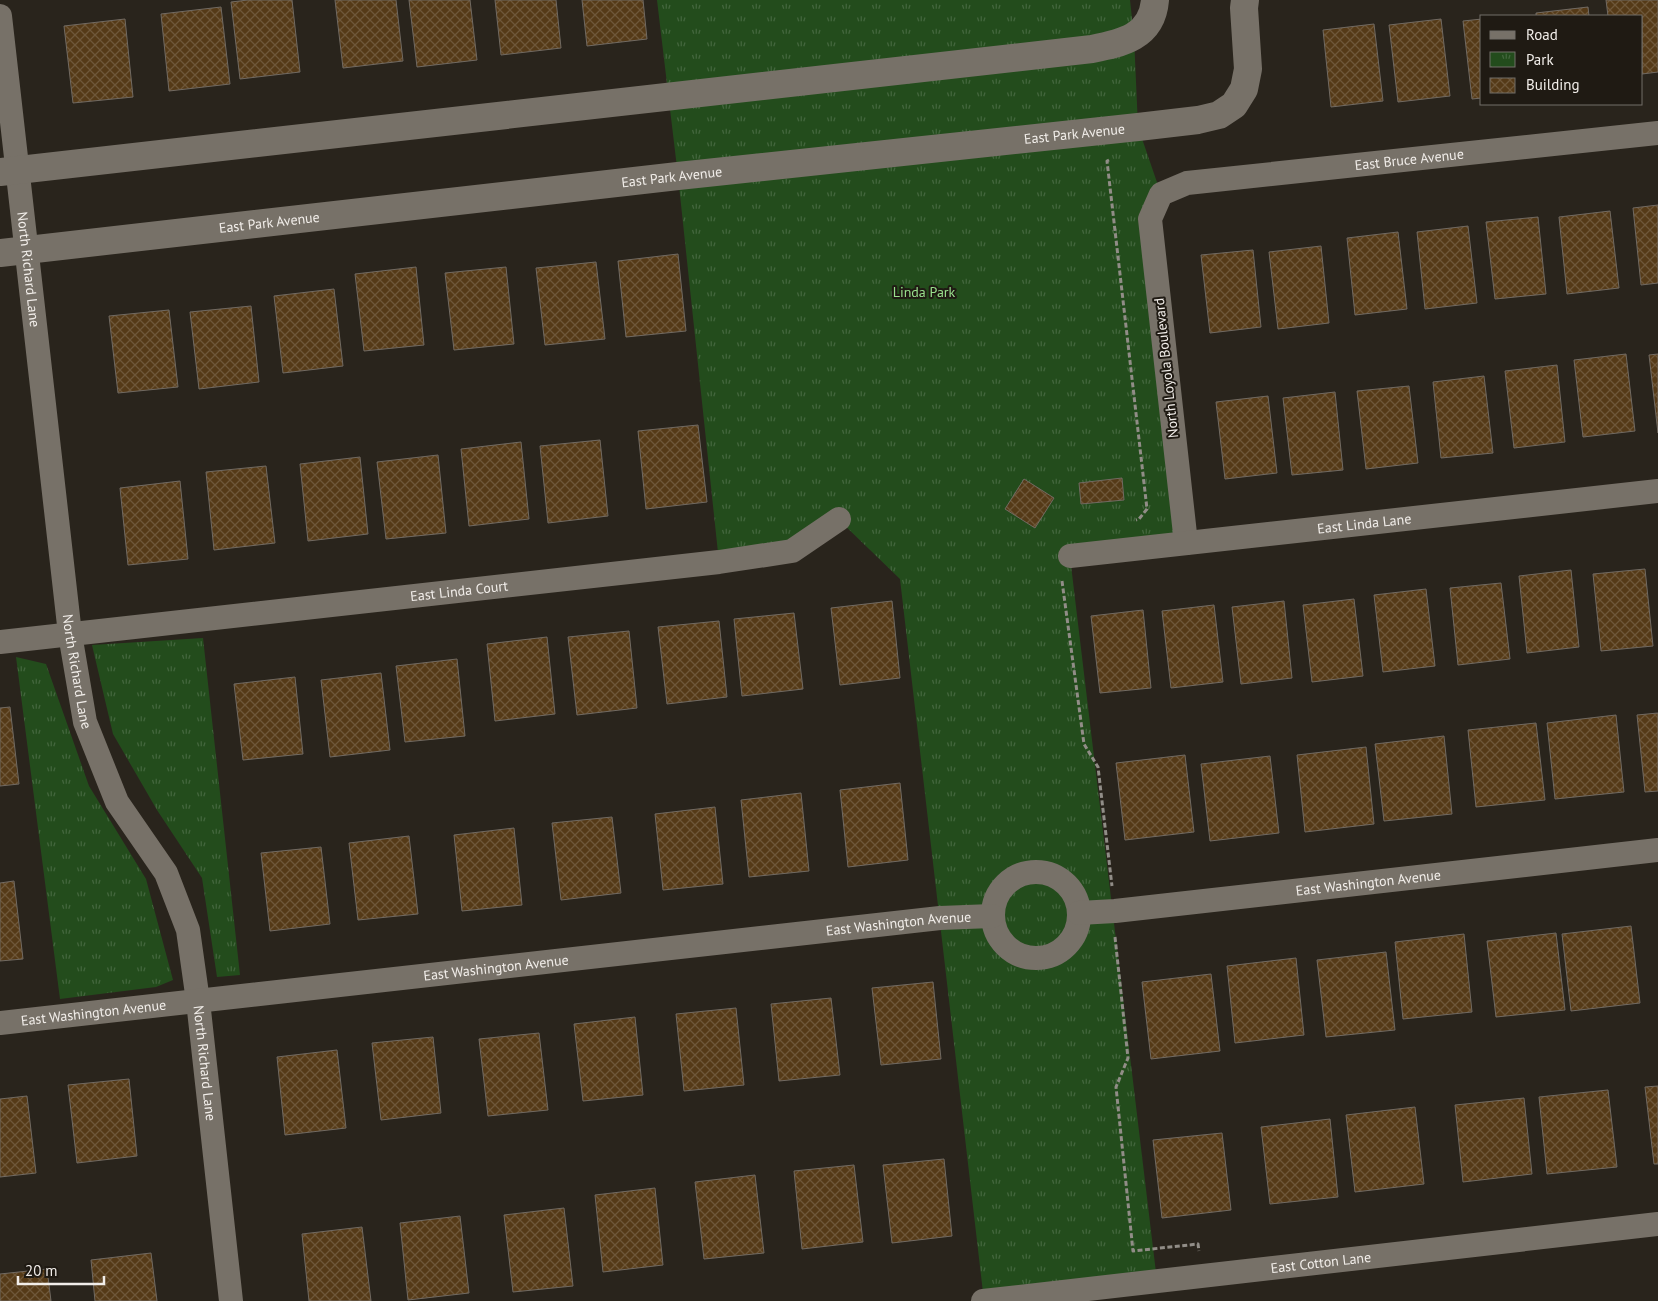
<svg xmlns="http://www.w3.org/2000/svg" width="1658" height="1301" viewBox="0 0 1658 1301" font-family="'PT Sans',sans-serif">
<defs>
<pattern id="park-tufts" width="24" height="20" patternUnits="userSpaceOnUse" patternTransform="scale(1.25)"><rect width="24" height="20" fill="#234c1c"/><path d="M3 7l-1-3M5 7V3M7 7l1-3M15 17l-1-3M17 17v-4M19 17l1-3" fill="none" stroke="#43663d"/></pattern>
<pattern id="building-cross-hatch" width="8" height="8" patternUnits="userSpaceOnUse" patternTransform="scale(1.25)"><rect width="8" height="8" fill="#553a17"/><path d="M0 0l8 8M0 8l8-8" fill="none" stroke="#6e5739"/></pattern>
</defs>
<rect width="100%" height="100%" fill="#29241c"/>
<g fill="url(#park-tufts)">
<polygon points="657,0 1130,0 1134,37 1138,127 1161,194 1150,219 1186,543 1070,557 1157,1281 984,1301 900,579 838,519 792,551 719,562 678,176"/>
<polygon points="203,638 240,975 217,977 202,878 157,810 113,734 92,645"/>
<polygon points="16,657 46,664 89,786 146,879 173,980 156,987 60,999"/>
</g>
<g fill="url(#building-cross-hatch)" stroke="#716a62">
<polygon points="248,0 292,0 300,72 240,79 231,2"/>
<polygon points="335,0 396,0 403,61 343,68"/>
<polygon points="409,0 470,0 477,60 417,67"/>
<polygon points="495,0 556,0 561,48 501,55"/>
<polygon points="582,0 643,0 647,39 587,46"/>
<polygon points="1606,0 1658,0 1658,72 1642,74 1642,16 1608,16"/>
<polygon points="221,7 230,84 169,91 161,14"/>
<polygon points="1588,7 1589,16 1536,16 1536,13"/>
<polygon points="125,19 133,97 73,103 64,26"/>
<polygon points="1441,19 1450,96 1398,102 1389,25"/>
<polygon points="1482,19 1482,98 1472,99 1463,21"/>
<polygon points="1374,24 1383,101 1331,107 1323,30"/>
<polygon points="1658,205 1658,283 1641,285 1633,208"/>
<polygon points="1610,211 1619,288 1567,294 1559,217"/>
<polygon points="1538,217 1546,294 1495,299 1486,222"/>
<polygon points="1468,226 1477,303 1425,309 1417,232"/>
<polygon points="1398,232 1407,309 1355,315 1347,238"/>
<polygon points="1321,246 1329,323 1278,329 1269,252"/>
<polygon points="1253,250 1261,327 1210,333 1201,255"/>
<polygon points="678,254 686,331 626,337 618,261"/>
<polygon points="596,262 605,339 545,345 536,268"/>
<polygon points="416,267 424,345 364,351 355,274"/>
<polygon points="506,267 514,344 454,350 445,273"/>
<polygon points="334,289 343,366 283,373 274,296"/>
<polygon points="251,306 259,382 199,389 190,312"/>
<polygon points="169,310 178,387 118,393 109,316"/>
<polygon points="1626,354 1635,431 1583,437 1574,360"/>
<polygon points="1658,354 1658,433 1649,355"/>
<polygon points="1557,365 1565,442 1514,448 1505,371"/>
<polygon points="1484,376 1493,453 1441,458 1433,382"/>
<polygon points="1409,386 1418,463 1366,469 1357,391"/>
<polygon points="1335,392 1343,470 1292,475 1283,398"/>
<polygon points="1268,396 1277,473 1225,479 1216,402"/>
<polygon points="698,425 707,502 646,509 638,431"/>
<polygon points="600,440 608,516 548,523 540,446"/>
<polygon points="521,442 529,519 469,526 461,449"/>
<polygon points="438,455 446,533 386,539 377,462"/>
<polygon points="360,457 368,534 308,541 300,464"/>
<polygon points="266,466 275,543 214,550 206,472"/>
<polygon points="1122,478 1124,500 1081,504 1079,483"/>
<polygon points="1024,479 1054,498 1035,528 1005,509"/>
<polygon points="180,481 188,559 128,565 120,488"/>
<polygon points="1645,569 1653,646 1601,651 1593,574"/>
<polygon points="1571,570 1579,647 1527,653 1519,576"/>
<polygon points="1501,583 1510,659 1458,665 1450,588"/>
<polygon points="1426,589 1435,666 1383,672 1374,595"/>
<polygon points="1354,599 1363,676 1312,682 1303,605"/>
<polygon points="892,601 900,678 840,685 831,608"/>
<polygon points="1284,601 1292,678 1241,684 1232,607"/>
<polygon points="1214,605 1223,682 1171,688 1162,611"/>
<polygon points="1143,610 1151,688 1100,693 1091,616"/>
<polygon points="794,613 803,689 742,696 734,619"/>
<polygon points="719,621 727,697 667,704 658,627"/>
<polygon points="629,631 637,708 577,715 568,637"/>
<polygon points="547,637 555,714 495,721 487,644"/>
<polygon points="457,659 465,736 405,742 396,666"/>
<polygon points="381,673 390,750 330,757 321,680"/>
<polygon points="295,677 303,754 243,760 234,684"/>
<polygon points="10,707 19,784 0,786 0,708"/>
<polygon points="1658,713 1658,791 1645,792 1637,715"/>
<polygon points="1616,715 1624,792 1555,799 1547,723"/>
<polygon points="1536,723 1545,800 1476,807 1468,730"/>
<polygon points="1444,736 1452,814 1384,821 1375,744"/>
<polygon points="1366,747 1374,824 1305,832 1297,755"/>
<polygon points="1185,755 1194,832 1125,840 1116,763"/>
<polygon points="1270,756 1279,833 1210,841 1201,764"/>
<polygon points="900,783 908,860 848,867 840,790"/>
<polygon points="801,793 809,871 749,877 741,800"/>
<polygon points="715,807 723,884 663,890 655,814"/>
<polygon points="612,817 621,893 561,900 552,823"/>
<polygon points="514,828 522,905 462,911 454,835"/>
<polygon points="409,836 418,914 358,920 349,843"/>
<polygon points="321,847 330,924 270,931 261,853"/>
<polygon points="14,881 23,959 0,961 0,883"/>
<polygon points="1631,926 1640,1003 1571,1011 1562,934"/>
<polygon points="1556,933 1565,1010 1496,1017 1487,941"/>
<polygon points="1464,934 1472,1012 1403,1019 1395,942"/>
<polygon points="1386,952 1395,1030 1326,1037 1317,960"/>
<polygon points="1296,958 1304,1035 1235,1043 1227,966"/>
<polygon points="1211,974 1220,1051 1151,1059 1142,982"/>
<polygon points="933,982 941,1059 881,1065 872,988"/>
<polygon points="831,998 840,1075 779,1081 771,1004"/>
<polygon points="736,1008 744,1085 684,1091 676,1014"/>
<polygon points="635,1017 643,1095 583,1101 574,1024"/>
<polygon points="539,1033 548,1110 488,1116 479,1039"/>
<polygon points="433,1037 441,1113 381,1120 372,1043"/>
<polygon points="337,1050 346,1128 285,1135 277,1057"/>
<polygon points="129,1079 137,1156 77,1163 68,1085"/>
<polygon points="1658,1086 1658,1164 1654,1164 1645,1087"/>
<polygon points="1608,1090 1617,1167 1547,1174 1539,1097"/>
<polygon points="27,1096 36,1173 0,1177 0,1099"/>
<polygon points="1524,1098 1532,1174 1463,1182 1455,1105"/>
<polygon points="1415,1107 1424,1184 1355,1192 1346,1115"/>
<polygon points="1330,1119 1338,1197 1270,1204 1261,1127"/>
<polygon points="1222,1133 1231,1210 1162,1218 1153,1140"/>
<polygon points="944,1159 952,1236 892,1243 883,1165"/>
<polygon points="854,1165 863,1242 802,1249 794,1171"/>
<polygon points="755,1175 764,1253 704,1259 695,1182"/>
<polygon points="655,1188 663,1265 603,1272 595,1195"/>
<polygon points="564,1208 573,1286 513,1292 504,1215"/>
<polygon points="460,1216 469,1293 408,1300 400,1223"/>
<polygon points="362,1227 371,1301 309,1301 302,1234"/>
<polygon points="151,1253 157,1301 95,1301 91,1260"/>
<polygon points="47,1269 51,1301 0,1301 0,1274"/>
</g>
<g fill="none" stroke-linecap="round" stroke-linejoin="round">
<g stroke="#918d87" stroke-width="3" stroke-dasharray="5 2.5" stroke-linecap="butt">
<polyline points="1109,160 1107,161 1147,509 1139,519 1136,520"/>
<polyline points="1062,581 1084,744 1098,767 1112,886"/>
<polyline points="1115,937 1128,1058 1116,1087 1133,1251 1198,1244 1199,1251"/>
</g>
<g stroke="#777168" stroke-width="24">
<path id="s1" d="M0,16l70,618 15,88 32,80 49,71 22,57 10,71 33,300"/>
<path id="s2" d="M1186,543l-36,-324 11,-25 26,-11 471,-50"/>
<path id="s3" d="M1070,556l588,-65"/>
<path id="s4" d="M0,642l719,-80 73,-11 47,-32"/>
<circle cx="1036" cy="915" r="43"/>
<path id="s5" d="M1079,913l36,-2 543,-61"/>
<path id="s6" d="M0,1023l940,-105 52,-2"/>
<path id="s7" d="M983,1301l675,-77"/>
</g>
<g stroke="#777168" stroke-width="28">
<path d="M0,172l1092,-123c30,-6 60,-12 63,-49"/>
<path id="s8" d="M0,253l678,-77 460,-49 60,-7 21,-5 15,-10 10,-16 4,-20 -4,-61 1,-8"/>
</g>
</g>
<g text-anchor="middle" stroke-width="4" stroke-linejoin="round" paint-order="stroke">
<g font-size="14" fill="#f1ede9" stroke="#1f1a13">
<text dy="5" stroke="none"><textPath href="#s8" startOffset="1081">East Park Avenue</textPath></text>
<text dy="5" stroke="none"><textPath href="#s2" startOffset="605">East Bruce Avenue</textPath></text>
<text dy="5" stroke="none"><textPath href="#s8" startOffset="676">East Park Avenue</textPath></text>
<text dy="5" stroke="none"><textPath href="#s8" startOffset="271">East Park Avenue</textPath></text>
<text dy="5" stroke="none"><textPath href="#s1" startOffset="255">North Richard Lane</textPath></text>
<text transform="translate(1166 368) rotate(-96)" y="5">North Loyola Boulevard</text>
<text dy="5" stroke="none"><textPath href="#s3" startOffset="296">East Linda Lane</textPath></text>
<text dy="5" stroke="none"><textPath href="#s4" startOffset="462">East Linda Court</textPath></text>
<text dy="5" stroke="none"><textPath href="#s1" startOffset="660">North Richard Lane</textPath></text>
<text dy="5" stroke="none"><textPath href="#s5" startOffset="291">East Washington Avenue</textPath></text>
<text dy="5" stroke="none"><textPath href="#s6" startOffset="904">East Washington Avenue</textPath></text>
<text dy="5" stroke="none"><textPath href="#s6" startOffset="499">East Washington Avenue</textPath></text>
<text dy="5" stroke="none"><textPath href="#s6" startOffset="94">East Washington Avenue</textPath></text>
<text dy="5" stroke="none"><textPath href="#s1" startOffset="1079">North Richard Lane</textPath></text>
<text dy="5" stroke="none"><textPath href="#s7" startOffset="340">East Cotton Lane</textPath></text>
</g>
<g font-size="14" fill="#9ae28e" stroke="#1f1a13">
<text x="924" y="297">Linda Park</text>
</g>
</g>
<rect x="1480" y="15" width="162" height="90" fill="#1f1a13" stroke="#736e69"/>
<rect x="1490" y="31" width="25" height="8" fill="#777168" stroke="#736e69"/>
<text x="1526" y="40" font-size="15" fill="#f1ede9">Road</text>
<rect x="1490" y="52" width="25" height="15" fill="url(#park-tufts)" stroke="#736e69"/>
<text x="1526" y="65" font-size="15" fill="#f1ede9">Park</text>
<rect x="1490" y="78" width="25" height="15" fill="url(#building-cross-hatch)" stroke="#736e69"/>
<text x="1526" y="90" font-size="15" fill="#f1ede9">Building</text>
<path d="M18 1276v8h86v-8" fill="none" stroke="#f1ede9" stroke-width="2.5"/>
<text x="25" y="1276" font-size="15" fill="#f1ede9" stroke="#1f1a13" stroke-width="4" paint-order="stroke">20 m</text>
</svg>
